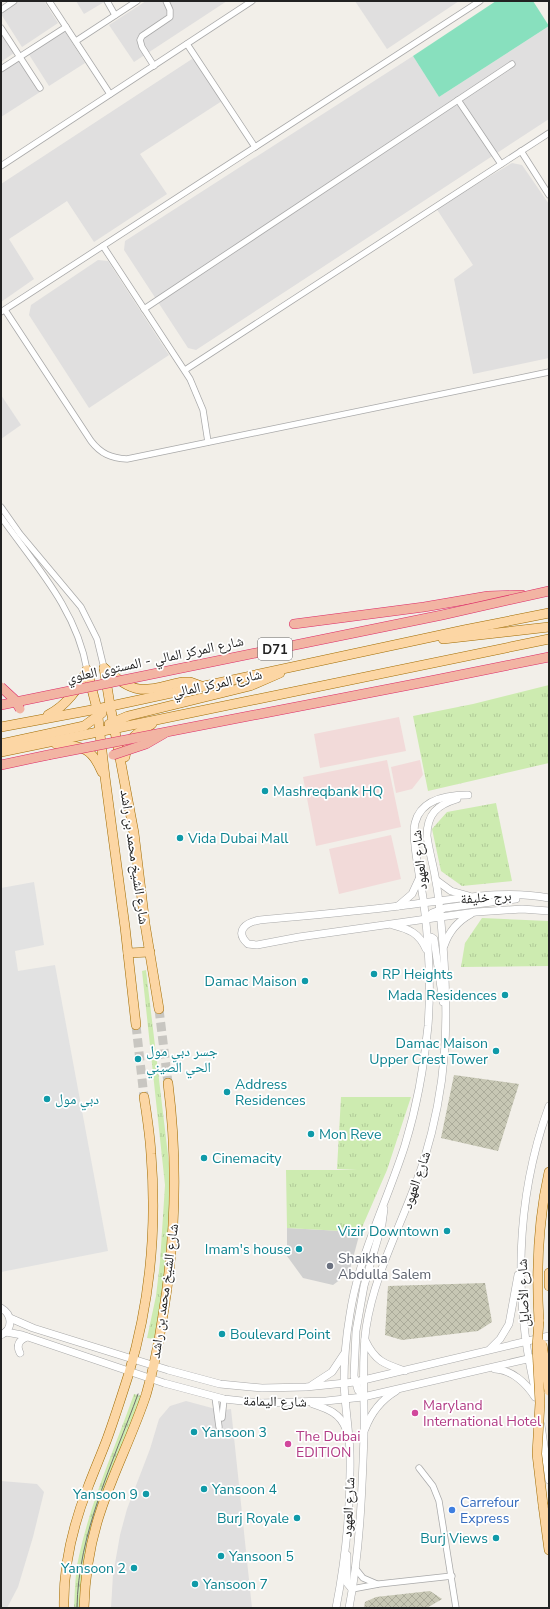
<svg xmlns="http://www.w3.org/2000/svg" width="550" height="1609" viewBox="0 0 550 1609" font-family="'Nunito Sans','Noto Naskh Arabic',sans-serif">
<defs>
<pattern id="construction-cross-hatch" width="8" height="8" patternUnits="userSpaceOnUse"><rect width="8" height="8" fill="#c7c7b4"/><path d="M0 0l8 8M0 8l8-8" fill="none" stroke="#abab9a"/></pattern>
<pattern id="grass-tufts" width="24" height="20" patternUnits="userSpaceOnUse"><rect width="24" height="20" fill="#cdebb0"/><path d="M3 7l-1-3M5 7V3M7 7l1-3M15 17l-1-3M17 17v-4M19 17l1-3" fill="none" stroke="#b0c997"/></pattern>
</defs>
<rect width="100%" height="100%" fill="#f2efe9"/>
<g fill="#e0dfdf">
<polygon points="20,1 44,1 58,23 22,47 1,14"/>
<polygon points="76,1 106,1 84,14"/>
<polygon points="146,1 227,1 134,62 109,25"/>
<polygon points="355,1 459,1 387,49"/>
<polygon points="549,26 549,119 196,350 188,348 124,250 125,241 413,56 439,97"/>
<polygon points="64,30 85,63 49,86 28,53"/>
<polygon points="1,33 14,53 1,62"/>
<polygon points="19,59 40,92 1,117 1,71"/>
<polygon points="192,59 202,62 225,99 140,154 167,194 94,242 67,201 9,239 34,279 1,302 1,184"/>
<polygon points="512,163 522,165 549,204 549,358 473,374 454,279 473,265 436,208"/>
<polygon points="98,260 108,261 169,355 89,408 29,315 31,305"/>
<polygon points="1,395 21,425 1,439"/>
<polygon points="186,1401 212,1408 225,1410 231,1409 252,1608 111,1608 113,1575 120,1535 127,1509 150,1449 159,1419 170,1406"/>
<polygon points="1,1481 37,1484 44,1492 33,1537 18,1587 7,1608 1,1608"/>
</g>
<g fill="#f2dad9">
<polygon points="399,717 406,751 320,768 314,734"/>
<polygon points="387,760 401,827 316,846 303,777"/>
<polygon points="420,760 423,775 412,789 396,793 391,767"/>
<polygon points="391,835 401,879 339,894 329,849"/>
</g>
<polygon fill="#d0d0d0" points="287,1228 360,1232 349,1273 333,1285 303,1278 287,1256"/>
<g fill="url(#construction-cross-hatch)">
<polygon points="454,1075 519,1084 498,1151 441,1138"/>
<polygon points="485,1283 492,1322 478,1331 402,1340 385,1335 388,1286"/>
<polygon points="430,1591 442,1599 427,1608 364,1608 365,1602 376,1597"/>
</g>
<g fill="url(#grass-tufts)">
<polygon points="549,685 549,763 428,791 413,716 473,704"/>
<polygon points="496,803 512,881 462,886 441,871 432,829 447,812"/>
<polygon points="482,918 549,921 549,966 461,967 465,943"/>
<polygon points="146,970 170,1172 171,1210 169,1240 160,1311 154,1339 147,1338 156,1296 160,1262 165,1185 142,971"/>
<polygon points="341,1097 411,1097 387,1170 360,1232 287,1228 286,1170 357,1170 337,1169"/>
<path d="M134,1394l8,2 -30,74 -32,138h-6c1,-17 1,-35 5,-52 12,-56 36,-108 55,-162z"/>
</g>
<polygon fill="#88e0be" points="496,1 533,1 549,26 439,97 413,56"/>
<polygon fill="#e2e2e2" points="34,882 44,945 15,951 18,971 55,965 108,1251 1,1272 1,888"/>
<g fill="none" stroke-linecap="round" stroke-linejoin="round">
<g stroke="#c8c6c1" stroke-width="9" stroke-dasharray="9 4.5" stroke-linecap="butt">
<polyline points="159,1009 168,1083"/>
<polyline points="136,1025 144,1097"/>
</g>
<g stroke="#a9a9a9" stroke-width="7">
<g id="minor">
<polyline points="49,1 110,94"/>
<polyline points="107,1 115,15"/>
<polyline points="1,10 14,1"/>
<polyline points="1,28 40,88"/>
<polyline points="76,41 137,1"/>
<polyline points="187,44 255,147"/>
<polyline points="154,66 142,47 140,40 142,36 170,17 170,10 166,1"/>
<polyline points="1,69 66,27"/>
<polyline points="458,100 501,164"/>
<polyline points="521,151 549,195"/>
<polyline points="1,166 252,1"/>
<polyline points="103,246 190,379 203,410 208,442"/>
<polyline points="144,309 512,64"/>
<path d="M5,310l86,131c10,13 20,17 36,18l422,-87"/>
<polyline points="1,312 480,1"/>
<polyline points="185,370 549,133"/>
<polyline points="1,507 20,534 81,607 97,639 104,668"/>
<path d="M1,517c34,48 76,93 86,153"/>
<polyline points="215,1397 219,1427"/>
<polyline points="222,1418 224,1399"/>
<polyline points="419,1468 433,1486 439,1501 456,1608"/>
<polyline points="355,1568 363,1578 377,1584"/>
<polyline points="352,1589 379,1584 452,1576"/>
</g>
</g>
<g stroke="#a9a9a9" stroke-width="8">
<g id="tertiary">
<polyline points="436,880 451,891 469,896"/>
<path d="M549,898c-44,-9 -90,1 -134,6 -51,7 -103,11 -155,16 -14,2 -26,11 -12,24l9,1 42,-8 177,-25 46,-3 27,2"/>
<polyline points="398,906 412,894 419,879"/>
<polyline points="426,919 432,913 445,908 516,899"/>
<path d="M393,925c16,4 26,8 33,24"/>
<polyline points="427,940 431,937 434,939 443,1002"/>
<path d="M444,946c5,-15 14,-25 27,-32"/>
<path d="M1,1308c12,7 12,21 0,27"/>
<polyline points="10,1318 33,1328 168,1370 220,1384 262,1388 306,1387 355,1382 549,1336"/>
<polyline points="6,1332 22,1335 164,1383 224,1399 261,1403 326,1401 363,1397 549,1354"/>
<path d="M365,1340c10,21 19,24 40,31"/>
<polyline points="490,1349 500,1339 509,1324 518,1275"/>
<path d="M20,1353c-4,-8 -1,-13 7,-16"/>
<path d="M495,1369c17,1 31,14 40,28"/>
<polyline points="312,1385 332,1372 344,1354"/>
<polyline points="363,1396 358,1390 354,1376 356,1331 364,1286 382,1224 384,1209"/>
<path d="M537,1397c-24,-95 -22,-198 12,-291"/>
<path d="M313,1404c15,5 27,9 33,25"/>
<polyline points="541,1425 549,1480"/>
<path d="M365,1429c6,-16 16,-29 31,-38"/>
<polyline points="347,1555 347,1583 352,1589"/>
<path d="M336,1608c10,-51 15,-103 14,-155 -1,-24 -5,-47 -6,-70 0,-23 2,-46 6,-69 9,-59 37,-112 55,-169 12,-39 19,-78 23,-119 3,-40 1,-81 -4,-121 -2,-19 -13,-66 -9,-82 6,-24 31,-28 53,-28"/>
<path d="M349,1608c11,-57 13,-116 15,-173 1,-36 -3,-71 2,-107 9,-59 40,-111 58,-168 23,-75 25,-137 19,-215 -2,-21 -3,-42 -7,-63 -2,-15 -7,-30 -9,-46 0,-22 10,-31 30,-37"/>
</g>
</g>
<g stroke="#a06b00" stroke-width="10">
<g id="primary">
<polyline points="443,639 549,627"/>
<polyline points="104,668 110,705 134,833 145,924 159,1009"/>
<path d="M104,668c10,8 22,19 35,21 14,2 30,-5 44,-7h7l11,4"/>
<polyline points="87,670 97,709 105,777 125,927 136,1025"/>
<path d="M48,715c19,-10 30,-26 39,-45"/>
<polyline points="109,724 128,716 250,686 280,673"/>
<polyline points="1,727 97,709 464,630 549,613"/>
<polyline points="1,744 84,726 102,713"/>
<path d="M56,744c26,3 35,2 46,28"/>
<polyline points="1,752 549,639"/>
<path d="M125,757c3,-20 11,-23 27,-33"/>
<polyline points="128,953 150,952"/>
<polyline points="549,1273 549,1286"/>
<path d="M539,1321c-3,-50 -1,-100 10,-149"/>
<polyline points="543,1505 549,1550"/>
<path d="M64,1608c-1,-41 9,-83 24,-121 6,-16 13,-32 19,-48 8,-22 15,-44 22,-66 21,-71 28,-145 22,-219 -1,-19 -4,-38 -7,-57"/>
<path d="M84,1608c1,-33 6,-66 17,-98 13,-39 32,-76 45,-115 8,-27 13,-53 17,-80 13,-78 15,-153 5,-232"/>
</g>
</g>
<g stroke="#dc2a67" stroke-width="10">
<g id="trunk">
<polyline points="294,624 424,607 488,596 522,595"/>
<polyline points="1,765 48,755"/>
</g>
</g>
<use href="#minor" stroke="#fff" stroke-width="5.5"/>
<use href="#tertiary" stroke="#fff" stroke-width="7"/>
<use href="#primary" stroke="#fcd6a4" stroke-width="9"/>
<use href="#trunk" stroke="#f2b4a3" stroke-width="9"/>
<path stroke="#707070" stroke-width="1" d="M77,1608c1,-75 36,-145 61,-214"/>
<g stroke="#a06b00" stroke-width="10" stroke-linecap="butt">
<g id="primary-bridge">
<polyline points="539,1321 537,1347 540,1403 537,1454 543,1505"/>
<polyline points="542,1344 549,1391"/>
</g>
</g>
<g stroke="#dc2a67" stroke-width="10" stroke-linecap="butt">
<g id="trunk-bridge">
<polyline points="1,687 14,699 20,709"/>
<polyline points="1,705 442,615 549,591"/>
<polyline points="48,755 430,681 549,657"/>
<polyline points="113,755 146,744 165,733"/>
</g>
</g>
<use href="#primary-bridge" stroke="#fcd6a4" stroke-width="9"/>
<use href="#trunk-bridge" stroke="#f2b4a3" stroke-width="9"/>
</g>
<g fill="#0f9aa8" stroke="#fff" stroke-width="1.5">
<circle cx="265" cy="791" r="4"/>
<circle cx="180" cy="838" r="4"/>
<circle cx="374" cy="974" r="4"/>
<circle cx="305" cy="981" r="4"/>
<circle cx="505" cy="995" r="4"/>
<circle cx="496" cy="1051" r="4"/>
<circle cx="138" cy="1059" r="4"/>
<circle cx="227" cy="1092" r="4"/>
<circle cx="47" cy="1099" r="4"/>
<circle cx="311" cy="1134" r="4"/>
<circle cx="204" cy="1158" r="4"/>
<circle cx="447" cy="1231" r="4"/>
<circle cx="299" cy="1249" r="4"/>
<circle cx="222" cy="1334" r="4"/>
<circle cx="194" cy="1432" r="4"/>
<circle cx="204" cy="1489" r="4"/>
<circle cx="146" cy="1494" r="4"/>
<circle cx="297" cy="1518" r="4"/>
<circle cx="496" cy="1538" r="4"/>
<circle cx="221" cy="1556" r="4"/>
<circle cx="134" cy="1568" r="4"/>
<circle cx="195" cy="1584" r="4"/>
</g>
<circle fill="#6b7280" stroke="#fff" stroke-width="1.5" cx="330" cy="1266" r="4"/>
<g fill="#d1479c" stroke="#fff" stroke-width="1.5">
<circle cx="415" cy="1413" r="4"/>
<circle cx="288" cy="1444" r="4"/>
</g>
<circle fill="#3f7fe0" stroke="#fff" stroke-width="1.5" cx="452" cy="1510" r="4"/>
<g text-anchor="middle" stroke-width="3.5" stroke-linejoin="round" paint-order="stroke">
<rect fill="#fff" stroke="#646464" stroke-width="1" x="258" y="638" width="34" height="22" rx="3"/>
<g font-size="13" font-weight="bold" fill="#222">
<text x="275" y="654">D71</text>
</g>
<g font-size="14" fill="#222" stroke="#fff">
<text transform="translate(155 659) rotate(-12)" y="5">شارع المركز المالي - المستوى العلوي</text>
<text transform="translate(217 683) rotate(-12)" y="5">شارع المركز المالي</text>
<text transform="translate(135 857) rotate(82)" y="5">شارع الشيخ محمد بن راشد</text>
<text transform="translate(419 860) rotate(-96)" y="5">شارع العهود</text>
<text transform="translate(486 897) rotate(-4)" y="5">برج خليفة</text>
<text transform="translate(416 1180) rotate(-71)" y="5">شارع العهود</text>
<text transform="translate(164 1291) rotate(-82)" y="5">شارع الشيخ محمد بن راشد</text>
<text transform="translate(523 1293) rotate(-92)" y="5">شارع الأصايل</text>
<text transform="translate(275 1401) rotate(1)" y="5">شارع اليمامة</text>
<text transform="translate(348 1507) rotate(-87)" y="5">شارع العهود</text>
</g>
<g font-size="14" fill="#0d838f" stroke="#fff" text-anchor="start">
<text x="273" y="796">Mashreqbank HQ</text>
<text x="188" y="843">Vida Dubai Mall</text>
<text x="382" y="979">RP Heights</text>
<text x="297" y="986" text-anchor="end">Damac Maison</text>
<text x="497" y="1000" text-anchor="end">Mada Residences</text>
<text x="488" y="1048" text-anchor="end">Damac Maison<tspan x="488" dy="16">Upper Crest Tower</tspan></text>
<text x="146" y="1056">جسر دبي مول<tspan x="146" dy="16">الحي الصيني</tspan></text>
<text x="235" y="1089">Address<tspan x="235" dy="16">Residences</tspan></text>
<text x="55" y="1104">دبي مول</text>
<text x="319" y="1139">Mon Reve</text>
<text x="212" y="1163">Cinemacity</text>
<text x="439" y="1236" text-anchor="end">Vizir Downtown</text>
<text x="291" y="1254" text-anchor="end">Imam's house</text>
<text x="230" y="1339">Boulevard Point</text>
<text x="202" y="1437">Yansoon 3</text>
<text x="212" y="1494">Yansoon 4</text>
<text x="138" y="1499" text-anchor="end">Yansoon 9</text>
<text x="289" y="1523" text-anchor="end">Burj Royale</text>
<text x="488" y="1543" text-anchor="end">Burj Views</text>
<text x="229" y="1561">Yansoon 5</text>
<text x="126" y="1573" text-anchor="end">Yansoon 2</text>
<text x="203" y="1589">Yansoon 7</text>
</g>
<g font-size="14" fill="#5b616d" stroke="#fff" text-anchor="start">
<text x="338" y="1263">Shaikha<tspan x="338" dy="16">Abdulla Salem</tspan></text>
</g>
<g font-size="14" fill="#b23c85" stroke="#fff" text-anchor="start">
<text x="423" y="1410">Maryland<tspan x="423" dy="16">International Hotel</tspan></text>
<text x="296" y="1441">The Dubai<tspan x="296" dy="16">EDITION</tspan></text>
</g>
<g font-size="14" fill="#366cbe" stroke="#fff" text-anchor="start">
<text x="460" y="1507">Carrefour<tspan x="460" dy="16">Express</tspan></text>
</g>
</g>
<rect width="550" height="1609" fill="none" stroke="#222222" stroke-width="4"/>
</svg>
